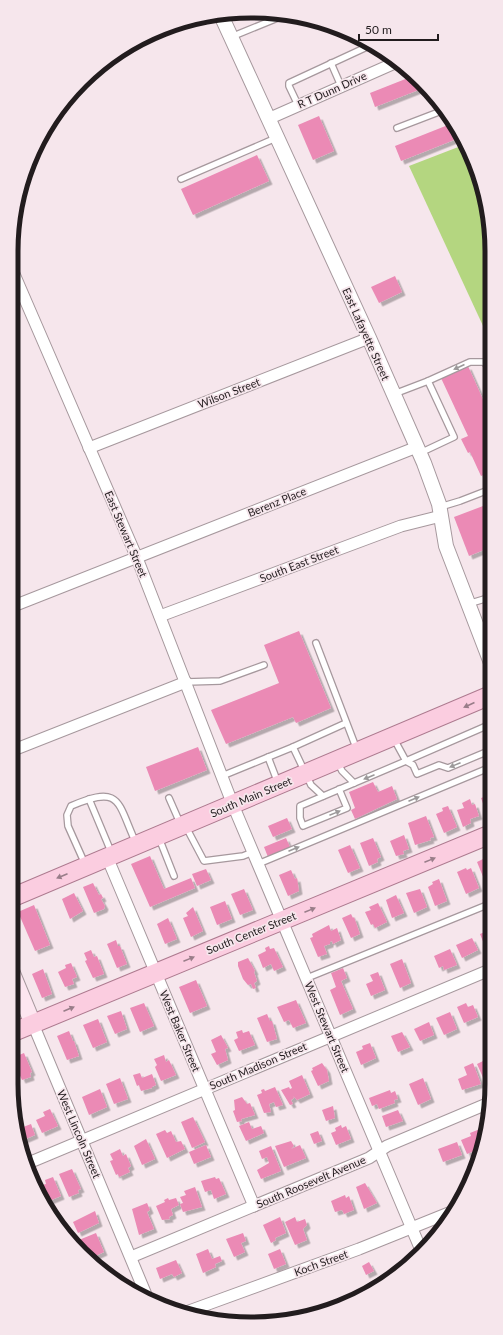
<svg xmlns="http://www.w3.org/2000/svg" width="503" height="1335" viewBox="0 0 503 1335" font-family="Lato,sans-serif">
<defs>
<filter id="shadow"><feDropShadow dx="3.5" dy="3.5" stdDeviation="0" flood-color="#0004"/></filter>
</defs>
<rect width="100%" height="100%" fill="#f6e6ec"/>
<polygon fill="#b4d680" points="466,144 490,220 490,341 409,166"/>
<g fill="#eb8ab5" filter="url(#shadow)">
<polygon points="413,76 426,87 375,107 370,93"/>
<polygon points="319,116 334,151 313,160 298,125"/>
<polygon points="448,125 454,140 401,161 395,146"/>
<polygon points="257,155 269,181 193,215 181,189"/>
<polygon points="395,276 402,292 379,303 371,287"/>
<polygon points="468,366 490,415 491,472 481,476 470,452 468,453 461,439 468,436 441,378"/>
<polygon points="491,503 491,547 469,556 454,517"/>
<polygon points="299,631 331,708 296,723 293,717 226,744 211,710 279,683 264,645"/>
<polygon points="198,747 207,770 155,791 146,767"/>
<polygon points="373,782 378,792 392,786 397,799 355,819 351,810 355,808 349,792"/>
<polygon points="489,791 491,794 491,810 486,812 481,798 484,797 483,793"/>
<polygon points="470,799 472,805 475,804 479,816 470,819 471,823 463,827 457,810 464,808 462,803"/>
<polygon points="448,806 457,827 444,833 436,814 443,811 442,808"/>
<polygon points="426,816 434,837 430,838 431,840 415,845 408,823"/>
<polygon points="287,818 292,829 273,837 268,826"/>
<polygon points="404,835 409,849 403,851 404,854 396,856 390,841"/>
<polygon points="286,838 290,847 268,857 264,847"/>
<polygon points="373,838 381,857 377,859 378,862 369,866 360,843"/>
<polygon points="350,845 360,868 348,873 338,850"/>
<polygon points="491,855 492,882 486,884 477,862"/>
<polygon points="150,856 164,889 191,878 195,888 150,907 131,864"/>
<polygon points="466,868 467,870 471,868 479,888 466,894 457,872"/>
<polygon points="206,869 211,880 197,886 192,874"/>
<polygon points="291,870 295,879 297,878 299,891 288,896 279,875"/>
<polygon points="439,879 447,901 435,906 428,887 433,884 432,882"/>
<polygon points="93,883 99,895 101,894 103,898 101,899 105,906 104,909 94,913 83,887"/>
<polygon points="244,889 253,910 240,915 231,894"/>
<polygon points="420,889 427,907 414,913 406,893"/>
<polygon points="74,893 83,911 70,919 62,899"/>
<polygon points="396,895 404,913 392,918 386,900"/>
<polygon points="225,901 232,919 217,925 210,907"/>
<polygon points="378,903 387,922 375,928 373,924 371,925 365,912 371,910 369,907"/>
<polygon points="34,905 50,945 35,951 18,912"/>
<polygon points="193,907 203,931 191,937 183,918 188,916 186,913"/>
<polygon points="351,914 353,918 354,917 360,934 351,938 342,918"/>
<polygon points="168,918 177,939 165,944 157,924"/>
<polygon points="329,925 331,931 337,928 341,940 333,944 332,941 330,942 330,944 324,946 327,954 318,957 310,938 313,937 312,934"/>
<polygon points="492,929 492,946 486,949 480,934"/>
<polygon points="472,938 478,950 462,958 456,945"/>
<polygon points="116,940 118,946 120,946 127,964 117,968 107,944"/>
<polygon points="269,946 270,949 274,948 283,967 274,971 271,964 263,968 258,955 266,951 265,948"/>
<polygon points="450,949 457,965 444,970 443,966 439,968 434,956"/>
<polygon points="91,950 94,957 97,956 104,974 93,978 85,961 87,960 84,953"/>
<polygon points="248,958 255,971 254,972 257,981 254,983 256,988 253,989 251,984 248,985 243,979 238,966 238,962"/>
<polygon points="402,959 411,983 400,988 390,964"/>
<polygon points="71,963 77,977 72,979 74,984 65,987 58,972 66,968 65,965"/>
<polygon points="343,968 347,978 341,981 353,1009 340,1015 330,990 336,987 331,973"/>
<polygon points="43,969 52,994 42,998 32,974"/>
<polygon points="378,972 385,990 371,996 366,984 373,981 370,975"/>
<polygon points="196,980 207,1006 190,1013 179,987"/>
<polygon points="492,996 492,1012 491,1013 485,999"/>
<polygon points="296,1000 306,1023 293,1028 289,1020 284,1022 277,1007"/>
<polygon points="144,1003 154,1026 140,1032 130,1008"/>
<polygon points="466,1003 468,1007 473,1005 478,1017 464,1023 457,1007"/>
<polygon points="121,1011 127,1029 115,1034 107,1016"/>
<polygon points="450,1012 457,1029 444,1035 436,1018"/>
<polygon points="267,1014 270,1021 272,1021 277,1039 267,1042 257,1018"/>
<polygon points="98,1019 107,1042 93,1048 83,1025"/>
<polygon points="429,1022 434,1035 420,1041 414,1029"/>
<polygon points="242,1030 243,1033 249,1031 255,1045 239,1051 234,1040 238,1038 236,1032"/>
<polygon points="69,1031 73,1041 74,1041 79,1056 67,1060 57,1036"/>
<polygon points="402,1032 410,1047 398,1052 391,1036"/>
<polygon points="221,1035 228,1048 225,1049 228,1060 217,1065 211,1054 216,1052 211,1040"/>
<polygon points="370,1043 376,1058 361,1065 356,1052 363,1049 362,1046"/>
<polygon points="24,1053 32,1072 30,1073 31,1077 22,1080 12,1058"/>
<polygon points="164,1055 166,1062 169,1060 176,1075 161,1081 155,1067 157,1065 154,1059"/>
<polygon points="483,1061 486,1067 492,1065 492,1079 485,1082 477,1064"/>
<polygon points="322,1063 327,1070 329,1081 318,1086 311,1071 313,1070 312,1068"/>
<polygon points="473,1063 481,1084 462,1090 458,1079 467,1075 464,1067"/>
<polygon points="140,1073 142,1078 152,1074 156,1085 152,1087 152,1088 141,1091 139,1085 137,1086 133,1075"/>
<polygon points="302,1075 310,1094 297,1100 293,1096 294,1098 291,1100 293,1104 290,1105 281,1090 289,1087 290,1089 292,1088 289,1081"/>
<polygon points="120,1078 128,1099 114,1104 106,1084"/>
<polygon points="423,1078 431,1099 418,1105 409,1084"/>
<polygon points="275,1087 283,1105 276,1107 274,1102 269,1104 271,1112 264,1113 257,1095 262,1093 261,1090 264,1089 265,1091"/>
<polygon points="100,1089 107,1107 89,1115 82,1097"/>
<polygon points="390,1090 391,1093 395,1091 398,1099 394,1100 395,1103 379,1109 377,1104 372,1106 369,1098"/>
<polygon points="242,1097 247,1104 250,1103 255,1115 241,1119 242,1121 237,1122 233,1111 235,1110 234,1100"/>
<polygon points="333,1106 335,1118 326,1121 322,1110"/>
<polygon points="50,1109 58,1126 42,1133 36,1120 45,1116 43,1112"/>
<polygon points="398,1110 403,1121 386,1127 382,1116"/>
<polygon points="193,1117 205,1142 192,1148 181,1122"/>
<polygon points="249,1122 252,1129 261,1126 264,1133 246,1141 239,1126"/>
<polygon points="31,1124 35,1135 21,1141 18,1129"/>
<polygon points="341,1125 342,1128 346,1126 351,1139 336,1145 331,1133 336,1131 335,1128"/>
<polygon points="480,1129 485,1137 483,1147 467,1154 461,1140 471,1136 470,1133"/>
<polygon points="165,1130 167,1133 171,1131 176,1142 181,1141 185,1149 167,1158 156,1134"/>
<polygon points="318,1131 322,1141 314,1144 310,1134"/>
<polygon points="146,1139 155,1159 142,1165 134,1146"/>
<polygon points="291,1141 294,1146 291,1149 300,1145 306,1158 284,1167 275,1146"/>
<polygon points="457,1142 462,1155 443,1162 438,1149"/>
<polygon points="206,1145 211,1157 194,1164 189,1152"/>
<polygon points="271,1146 281,1171 261,1179 257,1170 269,1163 267,1157 262,1159 259,1151"/>
<polygon points="120,1149 123,1156 126,1154 131,1166 128,1168 130,1172 119,1177 118,1174 116,1175 110,1161 113,1160 110,1154"/>
<polygon points="72,1169 81,1189 78,1190 79,1193 69,1197 59,1174"/>
<polygon points="53,1177 61,1196 49,1201 42,1185 46,1184 45,1180"/>
<polygon points="215,1177 216,1179 219,1178 226,1194 214,1199 211,1190 205,1192 201,1181"/>
<polygon points="365,1183 377,1203 364,1209 356,1187"/>
<polygon points="195,1187 202,1207 183,1212 180,1204 183,1203 180,1197 186,1195 184,1191"/>
<polygon points="345,1195 346,1198 349,1196 354,1210 344,1214 342,1210 335,1212 331,1201"/>
<polygon points="168,1198 169,1200 176,1198 179,1205 171,1209 173,1215 169,1217 170,1219 162,1220 156,1206 165,1202 164,1200"/>
<polygon points="147,1203 150,1210 147,1212 154,1229 139,1235 132,1209"/>
<polygon points="95,1211 99,1223 78,1233 73,1222"/>
<polygon points="280,1217 286,1233 275,1238 276,1240 271,1243 263,1225"/>
<polygon points="295,1217 297,1222 305,1219 307,1225 303,1229 307,1240 295,1245 285,1222"/>
<polygon points="96,1233 104,1252 91,1258 89,1252 84,1253 76,1246 74,1242"/>
<polygon points="243,1233 246,1241 241,1243 245,1252 234,1257 226,1239"/>
<polygon points="208,1249 212,1259 220,1256 222,1261 215,1264 216,1267 203,1273 196,1254"/>
<polygon points="280,1249 286,1264 274,1269 268,1254"/>
<polygon points="176,1260 182,1273 174,1277 172,1274 160,1279 156,1268"/>
<polygon points="369,1262 374,1271 366,1275 362,1266"/>
<polygon points="113,1268 118,1281 106,1271"/>
</g>
<g fill="none" stroke-linecap="round" stroke-linejoin="round">
<g stroke="#a6989d" stroke-width="8">
<g id="service">
<polyline points="231,37 280,17"/>
<polyline points="382,50 389,65"/>
<polyline points="331,63 341,86"/>
<polyline points="298,105 289,86 289,83 371,45"/>
<polyline points="397,128 444,110"/>
<polyline points="181,179 276,138"/>
<polyline points="428,381 470,362 483,362 490,367"/>
<polyline points="394,394 428,381 454,437 420,453"/>
<polyline points="440,507 460,501 491,489"/>
<polyline points="468,604 491,597"/>
<polyline points="316,643 357,750"/>
<polyline points="186,682 220,681 264,665"/>
<polyline points="293,747 346,723"/>
<polyline points="268,757 278,783"/>
<polyline points="406,761 413,765 417,774 439,765 448,768 491,750"/>
<polyline points="406,761 491,724"/>
<polyline points="338,763 342,771 354,783"/>
<polyline points="222,776 293,747 311,785 323,796"/>
<polyline points="339,789 347,808 303,826 300,818 300,806 406,761 394,739"/>
<polyline points="169,798 180,823"/>
<polyline points="89,799 112,854"/>
<polyline points="186,827 204,861 243,856 253,852"/>
<polyline points="159,838 174,876"/>
<path d="M85,864l-17,-38 -1,-11 4,-9c51,-22 46,-4 65,37"/>
<polyline points="258,864 491,767"/>
<polyline points="307,978 492,903"/>
</g>
</g>
<g stroke="#a6989d" stroke-width="13">
<g id="minor">
<polyline points="268,119 397,62"/>
<polyline points="11,267 137,558 233,805 421,1250"/>
<polyline points="89,448 369,338"/>
<polyline points="11,607 417,447"/>
<polyline points="160,616 401,526 441,516"/>
<polyline points="11,751 186,682"/>
<polyline points="107,857 254,1206"/>
<polyline points="33,1024 147,1297"/>
<polyline points="26,1164 492,969"/>
<polyline points="131,1257 369,1158 387,1146 489,1103"/>
<polyline points="189,1311 359,1249 451,1212"/>
</g>
</g>
<g stroke="#a6989d" stroke-width="16">
<polyline id="tertiary" points="220,13 369,338 424,463 439,504 446,546 491,663"/>
</g>
<g stroke="#a6989d" stroke-width="18">
<polyline id="secondary" points="11,971 33,1024"/>
</g>
<g stroke="#ad7a8f" stroke-width="20">
<g id="primary">
<polyline points="11,898 491,695"/>
<polyline points="11,1033 491,834"/>
</g>
</g>
<use href="#service" stroke="#fff" stroke-width="5.5"/>
<use href="#minor" stroke="#fff" stroke-width="11"/>
<use href="#tertiary" stroke="#fff" stroke-width="14"/>
<use href="#secondary" stroke="#fde6f0" stroke-width="16"/>
<use href="#primary" stroke="#fbcde0" stroke-width="18"/>
</g>
<defs><path id="oneway-solid" d="M-6-.8H1V-3.2L6.5 0L1 3.2V.8H-6Z"/></defs>
<g fill="#9c999a">
<use href="#oneway-solid" transform="translate(459 367) rotate(156)"/>
<use href="#oneway-solid" transform="translate(455 765) rotate(158)"/>
<use href="#oneway-solid" transform="translate(369 777) rotate(157)"/>
<use href="#oneway-solid" transform="translate(414 799) rotate(-23)"/>
<use href="#oneway-solid" transform="translate(335 813) rotate(-22)"/>
<use href="#oneway-solid" transform="translate(294 849) rotate(-23)"/>
</g>
<g fill="#997d89">
<use href="#oneway-solid" transform="translate(469 705) rotate(156)"/>
<use href="#oneway-solid" transform="translate(430 860) rotate(-22)"/>
<use href="#oneway-solid" transform="translate(62 876) rotate(157)"/>
<use href="#oneway-solid" transform="translate(310 910) rotate(-22)"/>
<use href="#oneway-solid" transform="translate(189 959) rotate(-22)"/>
<use href="#oneway-solid" transform="translate(69 1009) rotate(-23)"/>
</g>
<g text-anchor="middle" stroke-width="3.5" stroke-linejoin="round" paint-order="stroke">
<g font-size="11" fill="#221c1e" stroke="#f6e6ec">
<text transform="translate(332 90) rotate(-24)" y="4">R T Dunn Drive</text>
<text transform="translate(366 334) rotate(66)" y="4">East Lafayette Street</text>
<text transform="translate(229 393) rotate(-21)" y="4">Wilson Street</text>
<text transform="translate(277 502) rotate(-22)" y="4">Berenz Place</text>
<text transform="translate(126 534) rotate(67)" y="4">East Stewart Street</text>
<text transform="translate(299 564) rotate(-21)" y="4">South East Street</text>
<text transform="translate(251 797) rotate(-23)" y="4">South Main Street</text>
<text transform="translate(251 933) rotate(-22)" y="4">South Center Street</text>
<text transform="translate(327 1027) rotate(67)" y="4">West Stewart Street</text>
<text transform="translate(180 1031) rotate(67)" y="4">West Baker Street</text>
<text transform="translate(258 1066) rotate(-23)" y="4">South Madison Street</text>
<text transform="translate(79 1134) rotate(67)" y="4">West Lincoln Street</text>
<text transform="translate(311 1182) rotate(-23)" y="4">South Roosevelt Avenue</text>
<text transform="translate(321 1263) rotate(-20)" y="4">Koch Street</text>
</g>
</g>
<path d="M0 0H503V1335H0ZM251 18H252A233 233 0 0 1 485 251V1084A233 233 0 0 1 252 1317H251A233 233 0 0 1 18 1084V251A233 233 0 0 1 251 18Z" fill="#f6e6ec" fill-rule="evenodd"/>
<path fill="none" stroke="#221c1e" stroke-width="5" d="M251 18H252A233 233 0 0 1 485 251V1084A233 233 0 0 1 252 1317H251A233 233 0 0 1 18 1084V251A233 233 0 0 1 251 18Z"/>
<path d="M359 34v6h79v-6" fill="none" stroke="#221c1e" stroke-width="2"/>
<text x="365" y="34" font-size="12" fill="#221c1e" stroke="#f6e6ec" stroke-width="3" paint-order="stroke">50 m</text>
</svg>
